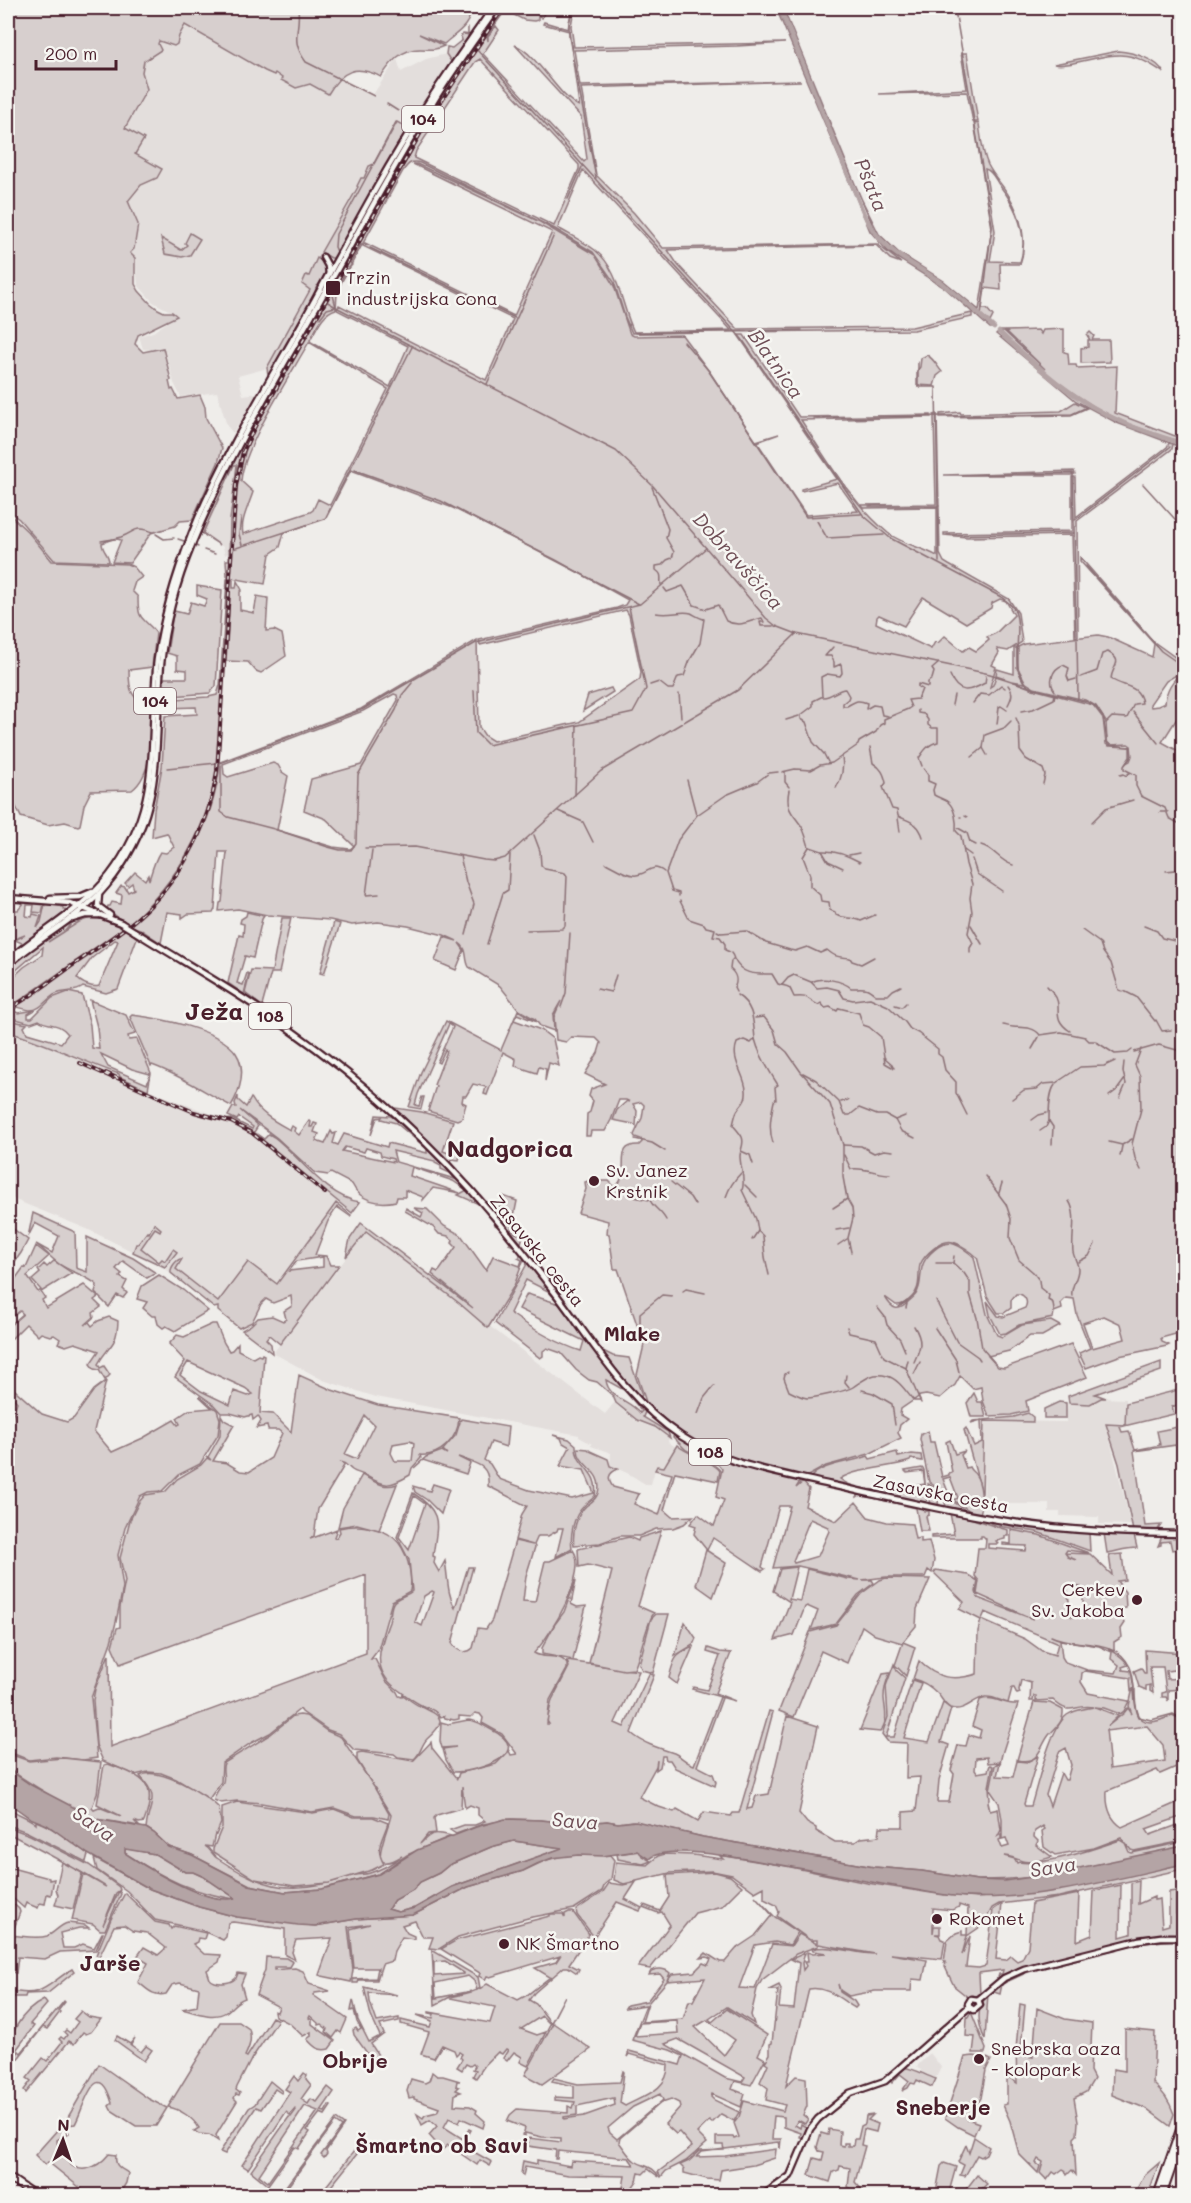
<svg xmlns="http://www.w3.org/2000/svg" width="1191" height="2203" viewBox="0 0 1191 2203" font-family="Mali,sans-serif">
<rect width="100%" height="100%" fill="#efedea"/>
<filter id="ink" filterUnits="userSpaceOnUse"><feTurbulence type="fractalNoise" baseFrequency=".0167" numOctaves="2"/><feDisplacementMap in="SourceGraphic" scale="12" xChannelSelector="R" yChannelSelector="G"/><feConvolveMatrix kernelMatrix="1 2 1 2 8 2 1 2 1" color-interpolation-filters="sRGB"/></filter>
<g filter="url(#ink)">
<g fill="#e3dedc">
<polygon points="502,8 505,8 430,120 253,433 242,459 238,482 231,578 229,578 235,483 241,454 249,437 426,122"/>
<polygon points="185,25 265,71 273,75 275,73 283,79 282,80 296,87 310,84 327,94 337,78 372,96 397,59 401,72 426,59 446,54 451,62 408,128 396,122 346,214 317,258 318,260 308,276 306,275 302,284 310,289 268,368 238,376 243,395 259,393 233,433 227,426 217,392 181,397 174,383 165,351 143,349 139,336 153,332 178,315 153,302 138,285 135,258 130,253 135,245 138,223 128,201 141,185 157,178 135,154 138,148 125,128 145,93 147,85 143,79 142,72 144,61 148,57 156,54 159,41 170,45 179,36"/>
<polygon points="234,465 237,466 230,520 229,553 225,555 223,547 203,533"/>
<polygon points="229,579 231,579 219,770 209,811 194,847 175,879 141,916 94,951 13,1007 12,1005 128,925 167,885 194,843 208,807 217,765"/>
<polygon points="8,1032 49,1045 107,1071 120,1074 120,1077 148,1090 238,1124 252,1131 338,1201 276,1284 247,1263 218,1302 152,1261 87,1229 8,1197"/>
<polygon points="366,1232 605,1414 614,1403 636,1421 654,1428 669,1438 668,1442 676,1447 664,1467 656,1466 651,1484 647,1485 629,1474 610,1465 611,1453 591,1446 592,1444 579,1437 579,1435 376,1397 323,1380 273,1353"/>
<polygon points="1101,1398 1126,1399 1125,1425 1106,1424 1131,1525 1099,1524 1099,1517 1060,1516 1060,1512 1049,1512 1049,1504 984,1504 984,1421 1066,1422 1068,1404 1090,1404"/>
<polygon points="930,2053 941,2067 936,2078 924,2074 917,2066"/>
</g>
<g fill="#d7cfce" stroke="#90777c" stroke-width="1.5" fill-rule="evenodd">
<path d="M8,8h463c0,18 -15,25 -27,36l-25,-10 25,12c-12,5 -12,3 -24,3 -20,0 -29,14 -39,28 -25,-13 -39,-7 -53,17l-18,-10 -14,4 -15,-8 1,-2 -7,-5 -1,2 -9,-4 -80,-46 -6,11 -2,8 -3,2 -15,-5 -1,3 3,6 -17,11 -2,11 5,17 -22,39 19,11 -9,15 27,15 -5,9 -16,7 -13,16 10,23 -4,25 -4,4 5,5v26l4,7 11,12 8,6 6,3h8l5,4 -39,19 -3,9 8,8 20,-4 8,32 -2,1 2,9 2,-1 5,10 22,-4 5,12 1,11 16,30 -4,15 -26,57 -12,1 -5,5 -24,7 -21,30 -18,-1 9,-22c-8,-3 -13,1 -19,3 0,8 7,11 7,19l-55,-2 -35,-41 -11,-8z"/>
<polygon points="499,8 502,8 426,122 348,259 345,261 432,107"/>
<path d="M505,8h2l-20,28 1,5v-5l8,-10 3,4 -16,24 101,108 3,-3 -6,-42 -66,-72c23,9 42,51 64,61l-10,-75 -26,-7 1,-2 24,7 4,-21h77l-75,1 -3,17 3,21 211,-4 -48,3 -163,4 6,36 221,-5 -220,7 15,87 38,38 29,35 214,-4 24,19 -11,-4 -14,-14 -208,5 10,15 60,64 174,-2 60,-14v4l-58,13 -282,3 -7,-16 -11,-35 -21,-30 -38,-23 -135,-66c-9,-3 -12,1 -17,8l-62,112 -4,11 -1,15c-14,4 -19,19 -26,31l1,2 79,45 18,-41 -71,-36 2,-5 147,75 27,-61 -150,-73 2,-3 149,73 38,-84 -139,-68h4l123,58 55,33 19,31 16,48 4,2 48,-1 26,35 48,71 23,-7 -22,8 49,73 52,-4 -20,-28 -37,8v-2l36,-10 -99,-144h6l55,82 132,-2v2l-130,3c26,40 50,82 87,113 14,11 33,14 49,23v-49l-73,1 -3,-3 75,-1 -2,-86v-3l3,-1 3,140 4,8 5,3 60,34 9,14 4,29 -14,9 -11,-2 2,4 -7,12 4,2 -6,20 3,-2 3,-9 9,2 -9,-3 1,-6 17,5v-26h3v20l7,15 -12,-2 21,8 60,16 10,13 3,26 3,2 21,1v10l-4,6 4,-2 2,-5 -1,-10 -3,-2 -17,1 -4,-3 -1,-20 -10,-16 -11,-6 -51,-12 -8,-5 -8,-15v-21l6,-3 74,-9 10,2 44,20 2,-13 -74,-83v-4l74,85 29,21v8l-17,10 -16,23 1,3 7,-1 7,-3c1,-13 8,-24 18,-31v37l-21,33 22,12 -2,46 1,-1v533l-22,6 1,4 7,3 -2,1 -48,10 -33,12 -7,-15 11,-5 -13,-33 -3,-16 -8,-1 -5,5 1,6 -8,3 -1,6 -34,7 -13,8 -6,1 -10,-19 -3,-14 11,15 5,1 22,-9c4,-7 -1,-15 -9,-14l-5,6v8l-7,5h-6l-11,-17 -10,-39c-5,-5 -17,-13 -24,-15 -12,-3 -29,13 -33,23 -2,8 0,17 -3,24 -3,8 -13,17 -21,16l-11,-8c7,12 13,16 24,4 3,-3 8,-6 9,-11 3,-6 2,-15 4,-23 3,-11 19,-27 32,-23 6,2 15,8 20,13l13,57 10,21 5,2 20,-12 29,-4 9,5 -18,10h-12l-21,15 -21,5 10,11 6,1 67,-24 16,33 -61,24 2,10 -17,4 -22,1 -6,-15 -2,-14 -8,2 -13,-13 -5,9 -15,13 -14,-3 -6,1 -19,13 -1,6 7,4 -7,6 -2,8 3,5 -32,16 -43,12 -20,11 -70,-17 -32,-13 -38,-24 -18,-15 -11,-33 7,-30 -26,-76h-4l-5,-35h-2l1,-13 -30,-8 8,-24 -1,-7 3,-1v4h9l2,-4h10l6,6c18,-14 -4,-43 24,-42l3,-3 -1,-3 -6,-2 -1,-2 8,-17 2,-13 -3,-3 -8,2 4,7 -1,15 -3,-2 -20,-4 4,-10 10,-9 3,1 -4,-2h-7l-8,20 -6,11h-14l-1,5h-4l1,-22 3,-2 3,-11 -4,-5 2,-7 14,-5 -20,-10 13,-21 3,-10 -5,-5 -25,-1 -5,5 -10,-2 -2,-23 7,-16 -8,14 1,16 -14,-5 -5,-7 -16,-9 -19,-24 -31,-19c-5,-9 0,-18 -10,-24l5,7 -8,20 -21,-9 9,-24 13,4 -13,-6 -36,-9 -30,-4 -26,3 -22,-5 -63,-5 -29,-6 -19,2 1,-8 2,-1 5,-50h-8l-4,57 -2,4 -25,1 -6,4v-4l-15,-2 -6,31 -21,-14 -11,-3c49,-43 85,-98 91,-164l141,-53 116,-69 2,87 6,9 8,5 86,-19 61,-43 1,-7 -12,-57 -3,-5 -146,35 -1,-5 138,-32 8,-3 3,-5 -72,-40 -103,-52 -102,-38 -25,48 -42,15 -4,14 -10,7 -5,30 -34,-6c3,-48 1,-97 20,-142l179,-317zM480,59l99,106v4l-25,57 -140,-68 2,-7 59,-89zM583,170l148,160 -97,2c-13,-26 -14,-62 -39,-82 -11,-8 -25,-15 -37,-22zM309,342l79,47 -58,116 -12,-6 -5,11 -3,2 -67,22c-3,-13 6,-29 10,-42l-12,-11c2,-33 50,-107 68,-139zM923,597l43,26 25,-15 1,-5 8,-4 6,2 8,14 -18,18 -9,4 2,3 -13,11 -7,-4 -6,4 -18,-15 -7,7 -3,-1 -4,7 -55,-26 1,-6 2,-2 25,11zM394,694l3,1 1,5 -37,65 -50,14 -7,31 22,9 28,27 -4,3 -17,-2 -56,-17 11,-54 -6,-4 -4,-7 -5,-2 -45,14 -4,-3 -1,-10 140,-53zM1104,1316l17,8 4,15 -33,9 -9,-25z"/>
<polygon points="512,8 546,8 542,18 538,15 538,20 534,21 524,20 510,13"/>
<polygon points="776,8 778,8 872,231 888,251 948,289 993,328 990,328 945,288 889,253 870,231"/>
<path d="M780,8h6h-3l77,188 19,38 20,19 45,28 35,29 13,-82 -18,-105 5,1c2,13 3,28 9,41 6,12 15,20 21,31 12,20 19,46 11,68h-20l1,26 -16,-2 -3,21h5l6,7 -3,6 -49,-41 -47,-29 -18,-19zM985,169c8,2 10,11 15,17 16,20 29,50 20,76l-30,-1 5,-30z"/>
<polygon points="463,34 472,35 452,63 446,54 447,47 452,48 462,40 461,36"/>
<path d="M1118,51c15,1 39,8 46,22 -35,-25 -47,-19 -86,-11 -9,2 -16,4 -24,2z"/>
<polygon points="961,53 967,53 978,122 973,122 967,92 879,94 967,89"/>
<polygon points="410,121 409,128 336,258 331,258 321,252 358,187 357,186 361,178 364,178 369,166 374,164 396,124 397,122 406,127"/>
<polygon points="190,233 200,239 190,255 182,257 165,254 161,238 181,250 187,245 185,243"/>
<polygon points="317,258 325,264 327,270 316,289 315,297 269,375 268,375 267,368 310,290 302,284 306,275 309,276"/>
<polygon points="337,273 338,274 252,431 241,454 235,483 229,578 227,576 226,560 229,560 230,520 237,465 234,465 203,533 220,545 201,533 200,530 237,452"/>
<path d="M1064,329v23l4,1 1,12h7l1,3 40,-2 -2,47 68,26v4c-20,-7 -41,-13 -61,-22 -46,-21 -86,-54 -122,-90h4l41,38 -39,-38 32,-1 3,4 2,-4z"/>
<path d="M998,332c38,35 76,68 124,91 20,9 41,15 61,22v3l-66,-25 -41,-22 -75,-63 -5,-4z"/>
<polygon points="1090,332 1094,336 1092,340 1109,340 1110,362 1081,363 1081,348 1088,347 1088,340 1090,340 1087,335"/>
<path d="M927,355c7,4 10,11 15,17l-5,4 -3,10 -17,-1v-14l3,-4 1,-9z"/>
<polygon points="1075,402 1087,408 1071,415 940,417 940,414 960,412 961,414 1061,411"/>
<polygon points="1169,443 1173,444 1172,449 1077,521 1078,636 1075,637 1072,535 967,537 944,535 944,533 1072,531 1072,477 1075,477 1076,517 1167,447"/>
<polygon points="1074,471 1075,474 1071,475 944,475"/>
<path d="M8,513l20,19 24,29 75,3 7,3 8,10 -7,5 -3,9 6,6c0,27 5,18 18,36l-4,34 -23,3c0,20 1,28 21,37 0,26 5,65 -18,83l-41,1 -7,14 -4,20 -2,1 -13,-4 -17,3 -27,-8 -7,-14v-13l-6,-7z"/>
<path d="M227,579h2c-3,41 -5,82 -8,123 -1,21 -1,43 -4,64 -9,65 -41,116 -89,159l-21,-16 1,-3h2l2,-4 9,2 1,-9 -6,-2 5,-7 4,1 3,5 6,-3 -2,-6 -4,3 -3,-3 10,-11 10,8 3,-5 1,5c3,-10 6,-21 11,-28l6,1 8,-6 -7,-14 -15,4 2,-27 8,-43 3,-51 32,-2 -1,-7 -30,1v-3l8,-6 34,-2 9,-2 3,-10z"/>
<polygon points="231,579 233,580 233,588 236,588 237,581 242,590 240,592 240,610 254,613 257,596 268,598 266,631 274,630 282,634 286,656 261,673 256,671 248,662 226,661"/>
<polygon points="197,586 222,590 216,686 210,693 172,696 165,700 164,678 187,678 187,670 177,669 177,656 167,653 173,614 174,611 187,614 191,602 204,606 207,599 197,595"/>
<polygon points="611,688 613,692 583,711 588,695"/>
<polygon points="26,901 44,904 42,913 33,912 34,905 27,905 26,916 32,917 33,914 41,916 37,928 41,922 45,904 61,906 66,911 54,923 24,944 15,940 25,935 15,939 8,945 8,907 10,910 18,910"/>
<polygon points="247,912 264,916 262,919 253,958 245,956 237,983 243,985 247,973 249,974 244,994 228,983 239,935 243,936 244,924 240,923 241,919 246,916"/>
<path d="M90,918l18,2 15,8 -107,75 -4,2 -4,-3v-20l16,-15 18,-12 1,-8 -35,30v-10c16,-14 45,-38 65,-45l-9,10 -16,10 31,-20z"/>
<polygon points="282,918 291,918 279,973 271,973 262,1006 245,993 251,970 272,971"/>
<polygon points="334,922 340,924 324,974 320,973"/>
<path d="M126,929l11,9 -19,51 -12,4 -23,-6c-7,6 -18,3 -27,7 -9,4 -15,16 -25,16 -3,0 -10,-2 -14,-3l-3,3 -1,-3zM115,940l3,1 -19,45c-6,2 -17,-2 -22,-8l15,-20z"/>
<path d="M68,992l14,3 8,30 2,23 7,1 -2,-22 -7,-27 36,15 9,19 -7,2 1,4 8,-1 14,34 -3,17 -28,-13 -1,-3c-36,-12 -73,-32 -111,-42v-12l19,4 -3,3 3,6 34,10 7,-9c-10,-13 -20,-7 -29,-14l-8,3 -23,-6v-6l4,-1 6,3 17,-3 -7,4v4h4l20,-20zM101,1054l31,15 18,5 -3,10 -39,-17z"/>
<polygon points="518,1010 537,1022 517,1014 514,1020 541,1030 553,1039 559,1066 549,1063 545,1081 546,1069 539,1067 537,1073 515,1066 516,1059 503,1052 487,1095 484,1094 486,1087 473,1084 466,1096 463,1096 462,1102 466,1104 462,1118 457,1120 428,1111 436,1086 434,1085 447,1051 445,1050 439,1063 437,1062 453,1027 449,1024 418,1094 415,1105 419,1106 422,1097 424,1097 421,1109 409,1107 421,1072 446,1021 501,1050"/>
<path d="M132,1015c26,3 88,14 104,38 11,16 4,38 -5,53 -28,-15 -49,-30 -79,-41l-1,1 -21,-49z"/>
<path d="M238,1096v4l8,7 5,-9 1,1c8,15 24,23 38,31l2,-4 3,2 -1,3 5,4 10,-14 2,1 -1,5h2l2,-4 3,1 -3,8 5,2 -3,7 9,3 6,-13 2,3 3,-1 -3,10 5,2 6,-11 43,13 1,-4 39,10v-4l-31,-26 -15,-4 1,-2 -5,1 -6,17 5,-20 15,1 8,5 63,62 3,6 -12,-8 -41,-14 -2,9 50,17 -27,-5 -10,12v-3l-18,-7v7h-8l-1,4c-17,4 -36,0 -44,-17l-21,-11 -3,2 -13,-2 -38,-35 -37,-28 18,16 -4,6 10,7 5,-5 5,3c26,20 52,60 86,65l-8,11 -97,-79 -30,-14 7,-1 20,10 1,-2 -14,-10 -2,3 -9,-4 5,-9h3l-1,-4zM345,1147l19,5 2,-4 14,4 1,4 12,3 1,3 -52,-11zM393,1151l42,10v2l6,3v3l9,4 5,6 -59,-17z"/>
<polygon points="395,1108 422,1112 453,1121 443,1151 451,1154 453,1149 461,1151 459,1160 451,1159 450,1163 394,1110"/>
<path d="M467,1190l3,1 55,65 -11,30 -26,42 -29,-25 -93,-71 -20,25 4,-18 11,-16 112,85 -41,-34 2,-4 4,2 2,-2 16,-23 -4,-4 1,-3 -5,-4 -9,-2 -6,-7 -28,-16 1,-3 15,9 2,-4 -9,-5 13,1 17,17 17,9 25,35 7,-14 27,10 2,-6 -4,-2 3,-2c-1,-7 -6,-10 -12,-12l2,-4 -10,-12 -6,-3v-2l-16,-19 -21,-9z"/>
<polygon points="503,1196 517,1201 511,1231 523,1236 521,1243 489,1205 499,1208"/>
<path d="M336,1203l15,12 -1,1 -13,-9 -9,14 -13,34 11,1 4,9h9l-59,79 -11,-9 -3,4 5,5 1,9 -30,-23 9,-5 7,-7 14,-2 11,5 3,-2 -2,-8 8,-5 -1,-10 -18,7 -7,-4 -5,5 -9,18 -13,6 -21,-17v-4l-4,1 -43,-35c-1,-5 6,-15 11,-14l-6,10 42,33 30,-40 29,22zM323,1257v10l-34,4 8,-10z"/>
<path d="M33,1213l42,19 1,36 11,4v-35l46,21 23,15 -9,5 -24,-17 -7,8 6,5 -2,3 7,4 -4,8 4,4 -4,5 -6,-3 -8,12 -14,-14 2,-8c-10,-9 -26,-13 -38,-21 -8,-6 -15,-14 -23,-20l16,9 7,-17 -24,-13 -7,14z"/>
<polygon points="154,1223 161,1229 160,1231 155,1228 141,1248 159,1262 162,1259 165,1261 173,1249 177,1252 165,1267 133,1252 136,1244 138,1244 147,1232 149,1233"/>
<polygon points="8,1225 28,1240 21,1253 8,1271 16,1258 11,1254 8,1258"/>
<path d="M36,1246l13,10 -22,20 11,16 3,-2 -9,-10 8,-7 -2,-3 6,-6 3,3 7,-6 18,12 -31,19 4,6 -3,2 4,8 38,-23 14,12 -4,3 7,7 -8,6 1,4 -9,8 4,-3 3,4 6,-5 11,-4 9,4c-1,26 -9,23 -20,43l2,4 4,-2 6,9 -5,5 -6,-10 -5,-1 -4,-5 9,-13 -24,-8 -9,3 -8,-3 2,-4 -6,-4 -4,1 -9,-3 -3,3 -12,-12 -18,18v-15l15,-13 -3,-3 -12,9v-12l4,-4 -4,-7v-14l3,2 13,-18 2,1z"/>
<path d="M528,1262l87,113 51,54 -21,-17 -2,5 25,15 2,6 -15,-11 -18,-7 -21,-17 -3,-7 -16,-14 -8,-2 -13,-10 -15,-17 -14,-5 -4,3v5l-3,2 -45,-35zM526,1280l22,11 12,13 -33,-10 -8,15 65,32 -3,10c-25,-8 -50,-23 -71,-38zM606,1380l18,10 18,21 -2,2c-10,-13 -32,-15 -34,-33z"/>
<polygon points="159,1275 183,1290 208,1311 175,1331 166,1326 163,1328 158,1324 156,1316 152,1316 143,1308 147,1302 137,1299 142,1286"/>
<path d="M212,1324h4l8,19 5,8 3,-1 6,-7v7l15,8 5,-3 3,1 1,-2 2,1 -4,58 13,1 18,18 8,-57 33,15 46,15 81,13c-1,21 -19,39 -39,37l1,3 -9,10 -2,7c-20,12 -25,12 -44,1 -5,-3 -10,-3 -14,-6 -5,-4 -6,-7 -12,-8l5,2 -27,45 -4,27 -4,3 27,-10 -3,8 2,1 4,-6 -1,-4c17,-4 41,-2 55,10 13,11 19,36 16,53l-18,10 -14,49 -7,9h4l11,22 11,11 2,4 3,1 1,-2c6,4 11,9 17,11 21,10 29,14 7,33 -6,6 -6,15 -13,20l-16,-2 -4,-3 -40,-4 -15,-16 -11,-4 -26,-18 -2,-3 -30,24 -19,10 -29,20 -1,19 -12,17 -33,-20 -15,-6 -13,-1 -13,3 -32,-14 -7,-16 -3,-45 2,-11 14,-35 1,93 256,-94v-78l-246,89 -8,-18 5,-18 3,-1v-20l5,-26 -5,-23 10,-38 9,-18 6,-7 20,-3 12,-13 24,-14 6,-7 4,2 -3,-3 12,-21 1,-21 3,5 10,5 -21,36 14,2 13,8 9,1 22,-14 11,-25 -4,-3h-10l-1,-4 -10,2 4,-7 -3,-5 -5,4 -1,-5 -7,2 -15,-4h-9l-8,-9 -38,-27 10,-16 -16,-17 8,-9 7,2zM188,1362l57,26 8,6 -5,2 -14,-5 -4,14 -29,-14 -21,-16zM365,1416l9,9 -17,34 -12,-5zM410,1441l4,2 -2,18h-17l-4,-8 2,-9z"/>
<polygon points="603,1351 613,1356 629,1358 642,1395 640,1398 628,1386"/>
<polygon points="1161,1362 1161,1371 1095,1394 1106,1398 1101,1398 1090,1404 1069,1403 1068,1396"/>
<polygon points="106,1381 94,1431 112,1452 143,1438 174,1420 178,1425 180,1424 177,1418 189,1410 212,1408 199,1396 217,1410 220,1419 218,1435 200,1464 178,1475 162,1491 148,1492 140,1496 125,1528 118,1555 123,1587 116,1622 111,1642 91,1698 97,1758 83,1760 56,1757 29,1760 14,1754 8,1748 8,1428 17,1402 8,1392 8,1384 42,1414 67,1422 74,1418 94,1390"/>
<polygon points="1178,1390 1183,1396 1183,1403 1172,1407 1174,1414 1120,1427 1122,1432 1129,1431 1135,1450 1160,1445 1157,1431 1183,1426 1183,1444 1134,1451 1145,1526 1161,1525 1157,1531 1133,1531 1119,1464 1106,1424 1125,1425 1126,1403"/>
<polygon points="974,1393 978,1402 982,1402 986,1417 971,1417 967,1403"/>
<polygon points="1059,1402 1066,1403 1066,1418 1044,1418 1044,1409"/>
<polygon points="1028,1413 1033,1417 1033,1422 984,1421 982,1494 964,1430 966,1428 974,1446 982,1442 981,1420 971,1423 973,1421 1014,1417"/>
<path d="M461,1419l47,8 -2,20 -15,-5 -7,18 6,4 9,15 30,11 43,9 22,-6 -10,-23 -24,-4 10,-19 -7,-4 -2,-5 -8,-3 16,4 7,6c-1,23 24,24 19,51 -4,5 -8,6 -11,10 -11,10 -14,29 -12,42l-16,9 7,-29h-5l-1,3 -9,5h-10l-4,9 1,2 -9,29 -3,25 12,1 10,-41h5l23,-11c16,22 -22,85 -39,103 11,7 25,-1 33,11v5l-17,31 -3,24h2l-2,-3 5,-21 17,-33 -2,-6 72,10 -24,52 9,4 25,-53 5,1 -23,58c13,11 27,15 43,20 8,3 9,9 20,12l26,-68 2,1 -25,68 16,8 3,8 -1,4 -40,-18 -5,-8h-4l-1,-4h-3l-2,11 -4,3 1,-10 -1,6 -17,31 20,10 15,5 3,-3 21,12 6,-9 27,4 2,-3h6l30,-102 4,1 -26,97 5,-1 4,-12 13,-2 18,-78 31,10 -19,87 8,10 9,5v3l19,11h20l6,-4 18,-2 1,-9h23v-15l13,-1 4,-34 -14,1 1,-35 -19,-1 -6,-8 6,-17 -2,-31 8,-22 3,7 8,7 -19,59h8l18,-57 9,3 -17,55 25,4 14,-39 8,6 -10,33 8,3 -10,35 -2,22h12l5,-28 -3,-4 7,-25 8,1 3,-11 10,3 2,-8 -9,-4 8,-26c14,-5 23,5 38,4l-16,50 -5,22 16,1 4,-16 10,1 11,-6 -14,48 1,2h6c7,-23 19,-78 36,-91 9,-6 18,-6 27,-8 -21,-4 -22,11 -41,-7l-17,1v-5h-2l-1,5h-3l1,-18 -10,-3 -2,10 1,3 -3,1 -3,-6h-2l-4,15c-8,-2 -14,-7 -23,-6 -12,2 -21,16 -35,11 -6,-3 -8,-10 -13,-15 -6,-6 -15,-12 -24,-14l6,-18c18,18 34,20 58,13l1,-43 3,-11 -22,-11 5,-7 -30,-29 2,-3 32,5 10,6 -2,11 2,6 55,21 -56,-25 2,-13 -4,-5 3,-28h7l1,-9 -3,-3h-2v2h-50v-2l23,-2 -4,-21c21,4 38,12 58,17v6h-3v3l-9,2 2,3h-10v4l38,3 1,-5 -24,-1v-2l8,1v-14l28,5 50,18 -22,-3 -2,3 3,4 8,3 -9,-4 -1,-3 24,1 22,21 -3,-20 13,-1 3,26 -8,1 8,11 1,16 -8,2 7,13 -4,6 1,8 -8,5v8l-6,-2c8,6 15,8 20,17l-6,2 1,3 8,1 3,17 -3,3 -1,-13 -45,-7 -3,2 -1,9 7,11 41,8 -5,10 -4,3 -16,-6 -9,-1 23,9 -10,10 16,-13 4,-5 4,6 -3,-8 3,-14 3,-2c0,31 8,40 37,25l11,5v44l-23,10 -3,-4 -50,21c-1,15 3,28 15,36l61,-27v16l-37,13 4,6 33,-12v18l-49,10 -3,-1 -10,-12 -27,10 -39,7 -11,-8 -2,-16 3,-2 -2,-3 -8,5 -1,6 4,4 -2,4 16,12c-8,2 -21,7 -30,4 -7,-2 -11,-5 -18,-5l11,3 2,4 2,-1c23,5 78,-14 101,-22l5,3 4,9 3,1 51,-11v4c-67,17 -137,35 -206,34l-55,-9 -48,-4 -171,-30 -70,-16 -15,2 -11,-2 -29,3 -37,-4 -29,-1 -29,5 -27,10 -6,-4 14,-5h11l10,-4 -7,-6v-7l-8,-3 -5,3 -3,-22 -1,22 -24,7 -3,3 2,15 -8,1 -8,10c12,-13 15,-12 31,-8l-44,19 -28,19 -57,15 -37,3 -35,-7 -58,-30 -23,-8 -15,-14 -8,-5c3,-26 15,-29 -6,-52 17,-11 66,18 79,32l2,15 -5,12 -1,-1 -3,13 -7,-1c6,3 7,9 12,12 49,33 79,37 134,18 6,-2 13,-1 19,-3 10,-3 24,-10 32,-17 -40,24 -13,-27 -11,-41l-34,-55v-7l5,-1 51,9 18,-19 1,6 25,31 2,-6 37,-9 13,-13 2,4 6,-1 -15,-20 -20,-11 1,-5 -3,-4 -5,-1 -4,4 -12,-1v3l-5,1 -9,-2 -1,-2 -4,1c-5,-8 -11,-8 -19,-12 -8,-4 -17,-11 -24,-16 -27,-20 -17,-42 -8,-67 2,-6 1,-14 4,-19 3,-6 14,-7 19,-12l-3,-31 -12,-23 16,-44c31,20 24,31 20,63l2,1 -1,6 5,9 6,-11c3,16 2,33 10,47l13,-41h5l-21,76c5,8 14,12 21,5l5,-20 8,1 6,-9 23,-79 18,4 -18,-5 7,-26 5,-8 -39,-20c2,-22 -12,-22 -30,-29l12,6 -4,11 -43,-14 -9,8 12,-11 16,-6 5,3 -4,-4 13,-15zM414,1496l11,8 -16,46 -10,-13zM1067,1586l14,1 4,28 -13,2 -1,-1zM432,1591l2,1 -12,34 -7,-4 9,-26zM985,1612l73,31 -3,12 -13,-4 -17,-12 -41,-18 -2,-2zM1060,1640l39,6 13,6 -1,7 8,6 -3,8 -29,-3 -22,-8 -3,-5zM1147,1726l16,19 2,16 -55,8 -4,-40v2zM1066,1748l5,17 -4,15h-2l-4,-7 -11,33 -4,-11 13,-43zM987,1757l1,6 13,-1 -6,3 -5,25 9,13 3,16v20l4,-1 3,8 -7,2 -3,-8 2,-1v-5l-3,2 3,-6 -3,-21 -8,2 -2,-9 2,-2 -1,-13 4,-21 -3,-1 -2,6 -11,2 -2,-3 1,-12z"/>
<path d="M928,1431l2,11h4l8,35 7,-2v-2l3,-1 -6,-30 4,-2 5,14 10,-3 -4,4 5,13 3,-1c1,3 4,5 6,7 7,9 8,31 5,40l-7,-1 -20,-13 5,-2 -8,-21 -7,2 7,18 -21,-15 -9,-43 1,-5z"/>
<path d="M675,1434l25,14 101,32 -5,8 7,-6 6,7 -4,17 31,15 20,-19 12,15 19,5 25,2 3,15 6,-1v4l8,-1 5,19 -2,13 -4,-3 -3,7h-39l-24,3h10l2,3 -16,12 -22,29 -25,6 7,-19 -11,-5 -2,1 -11,28 -19,5 15,-38 -17,-11 7,-22 17,-2 -8,32 11,2 7,-32 41,10 12,1 -62,-14 -25,2 17,-62h-11l-17,61 3,2 -3,2 -49,-33 -6,12 -1,-1 -12,-15 2,-8 -6,-2 8,-10 16,12 10,-26 -8,-3 6,-28 -3,-4 -33,-15 -13,-13zM810,1519l18,8 1,4 -11,25 -24,7 -1,-2z"/>
<path d="M677,1445c11,10 37,16 43,26l-2,10 -43,-9 -11,38 8,7 21,-1 -9,8 -11,4 -17,1 -17,7h-19l-20,7 -26,2c-2,-11 2,-30 12,-39 5,-4 10,-6 12,-13 6,-23 -21,-27 -20,-45l10,1 2,2 18,8 2,7 8,3c-10,4 -11,10 -5,18l26,7 -5,10 25,11 13,-41 -17,-4 2,-4 7,1z"/>
<path d="M897,1452l1,5 14,-3 9,1 1,6 -11,-2 -1,2c-20,7 -53,7 -70,18 22,17 59,10 85,5l-2,-13 -16,2 -2,-2 17,-3 2,2 3,35 -117,-27c12,-15 41,-15 58,-22l2,3z"/>
<path d="M362,1475c12,6 21,14 35,9l-18,46 -22,-6 -19,3 5,-19z"/>
<polygon points="433,1484 449,1489 441,1514 427,1500 415,1492 413,1486 430,1491"/>
<polygon points="928,1484 936,1489 939,1507 946,1507 943,1494 969,1513 931,1506"/>
<polygon points="857,1492 928,1509 925,1511 929,1511 929,1515 926,1516 929,1531 920,1531 916,1508 860,1495 857,1497"/>
<polygon points="983,1520 1039,1529 1089,1532 1090,1551 1037,1532 997,1526"/>
<path d="M661,1531l-23,75 16,7c-6,5 -14,44 -20,56l-10,1 -35,-7 23,-92 -24,-6 -9,2 -1,-18 51,-12 9,4 1,-3z"/>
<path d="M1104,1533l30,2 3,13c-12,0 -18,3 -30,5z"/>
<polygon points="1162,1536 1183,1536 1183,1548 1172,1550 1170,1541 1161,1542 1161,1545 1158,1546"/>
<polygon points="706,1550 726,1563 713,1597 696,1585"/>
<polygon points="886,1578 930,1579 917,1609 916,1626 902,1643 875,1635 862,1626 847,1663 821,1651 794,1717 779,1711 810,1632 836,1625 861,1594 880,1580"/>
<polygon points="576,1580 571,1604 577,1607 586,1606 573,1660 542,1654 542,1648 555,1624 564,1612"/>
<polygon points="656,1614 669,1614 653,1673 642,1670 639,1664 651,1619"/>
<polygon points="685,1622 696,1638 693,1645 675,1656"/>
<polygon points="903,1642 915,1647 906,1676 895,1665"/>
<path d="M693,1647l-16,37 -8,-6c5,-19 5,-23 24,-31z"/>
<polygon points="708,1648 720,1652 731,1653 715,1693 735,1701 692,1689 693,1687 707,1690 720,1656 707,1652"/>
<polygon points="1145,1650 1183,1653 1183,1669 1166,1671 1167,1679 1183,1678 1183,1689 1168,1690 1168,1701 1166,1697 1162,1697 1162,1693 1166,1692 1163,1667 1150,1667 1153,1693 1150,1691 1150,1685 1146,1686 1146,1690 1139,1687 1134,1671 1141,1668 1144,1673 1146,1673"/>
<path d="M890,1673c-4,8 -6,16 -6,25 1,14 5,22 -4,34l-20,-2 23,-56z"/>
<path d="M1034,1702l16,1 13,7c1,12 -7,17 -14,25 -10,13 -9,30 -32,25z"/>
<path d="M300,1715l6,1 21,15 14,6 33,50 15,27 -1,5 -14,-3h-18l-22,-8 -22,4 -51,-9 -24,-2 -16,2 -7,-3c1,-8 6,-11 9,-18 2,-7 -2,-12 1,-19l47,-29 22,-18z"/>
<path d="M468,1720c9,0 14,5 22,9 49,24 -12,43 -37,43l-7,-12 -3,-11 13,-2 -14,1 -2,-7 1,-19 7,2z"/>
<path d="M8,1749l7,7 14,5 34,-3 38,4 -4,32 -5,13 2,2 5,-2 22,9 -24,-12 7,-39 4,-1c35,13 51,18 36,58l-5,1 -5,-2 5,5c-8,-1 -35,-7 -40,-6l-42,-20 -49,-31z"/>
<path d="M237,1802l76,11 21,-4 20,8h19l15,6c-5,16 -14,25 -4,41l-12,6 -43,13 -35,3 -39,-7 -42,-27v-3l9,-22v-20z"/>
<path d="M8,1807c7,7 21,10 28,17v-3c19,7 36,21 52,33l-2,8 -59,-30 -19,-7z"/>
<path d="M8,1827l22,8 59,30 30,22 1,3 -4,3 -13,32 16,-34 2,3 -16,36h-5l-7,-6 -21,-4 11,-46 23,13c-32,-20 -66,-37 -98,-54z"/>
<polygon points="514,1841 563,1848 452,1887 415,1908 398,1912 388,1909 393,1901 413,1890 420,1882 439,1873 449,1865 491,1847"/>
<path d="M125,1848l30,6 30,18h8l11,5 31,21 -1,1c-43,-7 -67,-19 -103,-42l-6,-4z"/>
<polygon points="640,1851 642,1856 651,1861 643,1864 618,1859 617,1854"/>
<path d="M665,1854l28,1 30,4 -3,-3h5l61,10 81,17 77,12 33,3 68,-6 138,-28v5l-124,28 -60,7 -7,4 -9,17 -16,11 -5,19 8,-19 -4,31 13,1 7,-2 7,-56 9,-6 -6,55 10,1 5,-4 6,5 5,-2 6,-12 4,-44 47,-9 -2,47 15,-6 2,-44 27,-6 -1,52 11,-3v-51l8,-2 -1,23 16,-7v3l6,-1 2,28 7,-2v-33l7,-1v23l7,-1v22c-35,-2 -70,10 -104,18 -28,8 -58,12 -82,28l2,-7h3l1,-4 -24,3 1,22 -11,3 -15,-12 -9,-19 1,-5h-2l3,-21 9,-8 6,-2v4h5l1,-27 -9,-3v2l-7,3 -19,-2v25l1,-7h6v8h-5l4,1 2,4 4,1 -3,19 -51,-5 36,6 -4,20 -11,-1 -1,12h-36l-26,5 -9,-6 -2,-6 2,8 14,9 3,5 -2,2c-15,-9 -28,-22 -46,-19l-23,97 10,-10 10,2 1,28 -4,9 5,4 -3,5 -7,-4 -3,5 5,3 1,-4 8,5 -4,9 -5,-1 1,-4 -17,-6v-10l-10,-1 -2,23h9l-1,10 -2,-7 -76,10 -5,5 28,-1 51,-7 -1,9 -22,7 -32,5 -2,10 -12,-1 -23,-6v-4l-4,-4 9,-4 11,-10 24,-1 -1,-5h-7v-8h17l1,2 5,-2 -5,-14 5,-6 5,-16 39,10 2,-6 -19,-5 2,-12 -8,-6 8,-18 -3,-2 5,-8v-10l2,-1 6,-53h-9l10,-5 2,4 -2,19 15,1 5,-46 -8,-4 14,-6 -3,10 1,7 3,-4 -2,-4h4l-1,-10 6,2 13,-1 -13,-2 -1,-2c19,-5 43,5 63,5l-57,-10v2l-22,8 -34,26 -5,9 -6,26 3,9 -27,-17 -18,12 3,3 15,-13 40,26 -9,20 7,4 -14,26 -16,-4 -3,8 13,5 -4,13 -29,-13 -1,3 3,3 25,12 -5,9 -13,-7 -9,9 -3,-2 -12,12 10,10 -21,18 -20,10 -5,6 -3,-5 34,-25 -13,-15 -3,2 -11,-10 15,-17 -1,-4 -8,-4 -9,3 -42,36 -1,4c5,6 9,14 16,19 9,6 18,4 24,16l-11,-8 -5,5 -4,-1 -2,8 -10,14h-27l23,-7 2,-12 -57,-1 -43,-8 -2,9 -2,-2 2,-13 14,3v-4l33,6 1,-5 63,4 -5,-7 -71,-7 -1,8h-2l1,-9 -28,-4 1,-8 32,4v-4l-19,-1 -17,-4v3l-2,-1 2,-7 -18,-7 3,-6 7,-6 51,4v-7l5,2 2,-6 -20,-2v-3l19,1v-12l-22,-5 2,-3 24,6 42,-2 3,-11 1,1 -4,31 5,3c18,-10 44,-16 43,-41l-39,-11 -2,3 2,-6 51,14 3,-9 -13,-6 -38,-10 14,-35 -21,3 2,-3 20,-4 17,-22 -4,-5 -11,1 2,-4c6,-3 14,-3 19,2l-3,7 5,-6 22,-2 9,-9 5,2 3,-6 -4,-2 -6,1 5,-5 14,9h5l12,-14 18,-12 17,-21 -17,-19 20,21 23,15 -8,13 -15,-3 -20,3 -16,43 16,1 17,-45 19,2 8,-12 18,10v-4h-7l-33,-24 2,-4 -3,-7 -12,-6v-12l-9,5 -23,-17 -20,-4 -42,2 -46,11 -10,-4 2,-18 31,3 11,-9zM705,1978l-12,23h-4l-6,18 -41,3 6,-19 19,-22zM707,2020l28,20 -11,15 -29,-28zM677,2021l1,12 -43,3 5,-13zM678,2039l67,38 -3,5 -17,-4 -60,-34zM660,2094l3,6 -46,39 -7,-6 -2,-5 25,-21zM614,2098l1,7 -31,11 -20,3v-2l13,-2v-9z"/>
<polygon points="578,1855 610,1855 614,1860 611,1879 605,1884 602,1891 574,1909 528,1918 458,1937 439,1949 429,1948 433,1937 423,1937 415,1921 402,1925 407,1933 414,1936 414,1939 402,1937 394,1951 392,1961 382,1964 377,1980 359,1980 358,1983 353,1983 353,1979 376,1978 378,1968 354,1968 350,1929 370,1924 348,1927 353,1970 351,1982 322,1976 319,1975 332,1938 296,1940 292,1952 295,1960 285,1955 285,1929 233,1922 228,1923 226,1937 223,1940 201,1930 155,1920 127,1891 97,1870 94,1858 150,1889 199,1907 237,1917 315,1926 356,1919 413,1915 468,1887 523,1871 544,1861 561,1856"/>
<polygon points="62,1862 82,1873 73,1909 55,1905 58,1895 56,1889"/>
<polygon points="8,1867 49,1878 49,1880 54,1879 51,1895 47,1894 45,1904 40,1903 38,1908 26,1903 24,1908 8,1894"/>
<polygon points="715,1872 730,1876 742,1886 722,1906 695,1913 650,1969 638,1967 670,1925 662,1912 658,1913 643,1907 644,1905 660,1911 669,1897 667,1875"/>
<polygon points="636,1882 625,1899 642,1908 640,1911 617,1902 594,1937 577,1915 576,1910 603,1892 609,1883 623,1885"/>
<path d="M125,1893l30,29 14,3 2,4 3,-3 32,7 -2,6 -6,-1 -1,4 -4,2 11,10 17,1 -2,7 -12,8 3,9c6,6 20,5 26,-1l2,-5 7,1 -4,10 4,14c-11,4 -11,9 -19,14 -12,8 -32,0 -44,-3l15,-3 2,-18 -19,-5 -8,2 -6,9c-13,3 -19,-5 -28,-12l10,-19 -5,-3 -3,5 -6,-4 10,-14 14,8 8,-7 -19,-15 -14,-2 -9,-6 -10,1 -15,31 -3,-2 15,-36z"/>
<polygon points="8,1899 19,1909 20,1912 12,1934 8,1934"/>
<path d="M569,1912h4l16,22 -20,30 10,5 -2,4 -9,-6h-4l-30,26 -5,7 7,4 15,19 14,-27 -37,70 -8,-4 2,-5 -8,-5 -7,9 -4,-3 5,-8 -2,-1 -4,5 -4,-2 -13,13 -9,13 -3,-2 3,-6 -3,-1 2,-3 -2,-2 -3,2 -4,-2 -4,6 -5,-3 5,-8 -2,-2 2,-3 -3,-2 -3,3 -2,-5 -12,-5 -8,13 -13,-4 8,-22 -28,-8v-4l29,7 2,-6 -15,-6 16,3 1,-4 -5,-1v-1l61,11 5,-16 -45,-9v-1l-15,8 -3,-55 46,27 2,11 -3,2 -3,-9 -6,-5 -33,7 1,15 36,-7 -22,6c13,-3 26,-4 37,-13l31,16 9,-5 23,-18 -15,-9 21,-6 4,-6 -70,21 -3,-1 -2,4 -6,-4 1,-3 -39,-24 16,-9 93,-24v-2h13l2,4v-4zM445,1961l19,12v1l-30,2v-14zM542,2016l8,8 -4,8 -9,3 -16,-6z"/>
<path d="M68,1923l17,2 4,3h-10l-19,5 3,15h11l9,-4 11,4 8,-15h1l-7,17 -36,2 -15,7 -27,-2 -2,16 -8,-2v-36c12,0 27,5 39,1 8,-3 12,-11 21,-13z"/>
<polygon points="1161,1939 1183,1940 1181,1963 1183,1975 1180,1973 1179,1975 1180,1942 1173,1940 1136,1944 1028,1972 1002,1984 1000,1994 991,1991 1016,1974 1034,1968 1141,1942"/>
<path d="M266,1957l20,1 7,4 -3,5h-16v3l21,-2 8,3 6,13 21,7 -15,2 -2,2 34,24 -6,14 -3,-2 -5,7 -7,-6 1,-3 -6,-5 -3,1v-2l-8,-7 -1,2 3,2v4l23,17 -6,8c-10,3 -16,-3 -22,-10l4,-3v-4l-8,4 -14,-13 -14,-7 -1,-5 3,1 2,-5 -23,-12 9,-25z"/>
<path d="M72,1969l2,3 -26,21 -22,1 -1,3h-12l-5,8v-15c35,9 38,-5 64,-21z"/>
<polygon points="364,1987 397,1995 369,1993 370,2002 377,2022 399,2018 399,2021 380,2025 384,2034 371,2044 378,2055 372,2060 354,2035 353,2030 356,2028 358,2031 361,2029 357,2022 354,2010 351,2011 353,2000 358,2020 369,2042 380,2036 371,2016"/>
<path d="M988,1993l-3,47c-7,-16 -10,-32 3,-47z"/>
<path d="M44,2000l3,4 -17,20 4,2 -26,35c-1,-25 13,-50 36,-61z"/>
<polygon points="64,2001 65,2002 58,2011 60,2012 47,2029 43,2027 8,2071 8,2066 19,2051 21,2053"/>
<polygon points="1020,2004 1025,2005 1021,2048 1022,2055 1033,2057 1037,2008 1065,2019 1092,2023 1090,2071 1094,2079 1086,2092 1074,2098 1078,2122 1077,2135 1074,2138 1076,2175 1072,2170 1067,2175 1065,2170 1063,2169 1056,2174 1053,2172 1047,2180 1040,2173 1043,2162 1038,2159 1036,2163 1040,2166 1038,2173 1019,2154 1010,2121 1003,2105 1007,2104 1007,2076 1017,2083 1016,2049"/>
<polygon points="81,2011 89,2017 101,2019 91,2032 86,2034 83,2032 74,2044 69,2041 26,2093 24,2090 31,2081 27,2078 43,2058 47,2061 62,2042 59,2039 61,2037 64,2039 67,2035 64,2032 66,2030 70,2033 78,2022 74,2019"/>
<polygon points="971,2012 986,2049 985,2053 973,2053 975,2037 966,2036 967,2018"/>
<path d="M272,2017l6,3 -26,38 -15,29 -1,3 4,3 -1,2 -3,-1 -2,4 3,3 -21,34 2,6 -9,-6 -10,-1 -5,-3 5,-3c-6,-10 -19,-19 -31,-21l52,-85h19l10,7c3,10 1,17 -4,27l2,1z"/>
<polygon points="553,2023 591,2049 542,2084 525,2075"/>
<path d="M1125,2029l30,3 -2,51c10,9 16,17 21,31l-4,12 -23,-17 -35,-14 1,-26 12,2z"/>
<polygon points="117,2036 130,2044 135,2038 131,2045 141,2052 146,2046 152,2050 144,2061 115,2040"/>
<polygon points="974,2056 987,2058 991,2060 986,2070 981,2098 968,2119 979,2123 974,2135 958,2127 945,2118 965,2057"/>
<path d="M99,2064l50,35 18,9 -11,18h-20l-25,-16 -2,-4 3,-3c-16,-51 -29,8 -37,21l-8,1 -1,3 3,5 -12,7c0,8 4,11 8,18 12,19 32,11 44,-4l7,1c-2,12 5,13 12,18l-2,10 -7,12h-30l-41,-33 -3,3 -10,-10 32,-36z"/>
<path d="M903,2067c13,2 21,8 33,12l-4,8 -15,-7 -2,4 -4,-1 -3,5 -6,3 7,-10 -9,-7 -8,9 -2,-3z"/>
<polygon points="432,2072 437,2076 443,2076 460,2081 457,2081 456,2086 459,2087 456,2090 461,2092 455,2094 454,2105 470,2106 477,2110 476,2113 485,2121 483,2128 461,2118 459,2123 449,2118 444,2127 463,2139 469,2129 471,2130 464,2142 474,2149 474,2152 492,2162 490,2166 480,2160 477,2165 448,2145 442,2150 429,2135 437,2126 430,2120 422,2125 417,2114 423,2118 425,2115 437,2112 439,2108 414,2099 414,2097 409,2098 407,2091 411,2079 425,2083 429,2081"/>
<path d="M304,2073l3,2 -1,4 5,6 -10,14 7,5 3,-5 6,3 11,-15 6,5 -13,19 4,1 4,-7 2,1 -6,9 -5,-2 -13,17 3,2 -10,15 -1,2 -4,-2 -27,38 -17,-14 38,-54h2l5,-7 -1,-1 -5,6 -4,-3 -38,57 -6,-4 48,-73 -5,-3 9,-13 4,5zM305,2106l13,5 -50,71 -9,-7z"/>
<polygon points="270,2081 282,2091 281,2093 275,2089 261,2109 256,2107 225,2154 220,2152 249,2108 255,2104"/>
<polygon points="873,2115 868,2120 878,2124 876,2132 864,2129 861,2145 865,2146 855,2182 864,2192 875,2195 864,2195 848,2187 850,2168 840,2166 839,2170 833,2172 830,2182 809,2175 814,2158 822,2160 824,2152 819,2151 817,2147 821,2133 828,2135 829,2129 840,2131 839,2145 844,2146 844,2143 848,2143 848,2146 853,2146 854,2139 858,2139 861,2126 865,2124 866,2116"/>
<polygon points="336,2119 344,2125 326,2151 327,2154 324,2158 321,2155 342,2127 335,2122 283,2193 286,2195 282,2195 280,2194"/>
<polygon points="974,2137 989,2147 986,2154 981,2157 977,2155 965,2176 960,2175 964,2165 958,2162 966,2145 969,2153"/>
<polygon points="362,2141 365,2144 324,2195 319,2195"/>
<path d="M944,2163l12,4 -7,25 -4,2 12,1h-59c12,-9 31,1 45,0l-7,-3 5,-26z"/>
<polygon points="1159,2163 1148,2195 1117,2195 1135,2192 1144,2176"/>
<polygon points="977,2175 987,2184 978,2192 981,2195 959,2195 960,2190 964,2192"/>
</g>
<path fill="#b4a4a5" stroke="#8a6f74" stroke-width="1.5" fill-rule="evenodd" d="M8,1769l23,16 65,34 50,9 8,5 15,14 23,8 57,30 36,7 37,-3 57,-15 38,-24 59,-23 29,-8 36,1 37,4 29,-3 11,2 18,-2 67,16 171,30 48,4 55,9 27,1 42,-6 137,-29v18c-67,15 -147,37 -216,33 -23,-1 -45,-6 -67,-10 -44,-7 -87,-17 -131,-24 -23,-4 -104,-20 -120,-4l-12,-8 -34,5 -25,-1 -26,3 -15,6 -14,7 -55,16 -55,28 -57,4 -41,7 -17,-1 -61,-8 -38,-10 -49,-18 -62,-35 -41,-29 -17,-7 -20,-14 -2,-3zM514,1841l48,7 -110,39 -37,21 -17,4 -10,-3 5,-8 20,-11 7,-8 19,-9 10,-8 42,-18zM125,1849l30,5 30,18h8l11,5 31,21c-27,7 -81,-26 -104,-41l-6,-4z"/>
<g fill="none" stroke-linecap="round" stroke-linejoin="round">
<g stroke="#8a6f74" stroke-width="1.5">
<path d="M298,8c3,23 -9,31 8,54l68,34"/>
<polyline points="573,8 569,22 569,37 596,178"/>
<polyline points="952,8 956,16 992,225 981,316"/>
<polyline points="468,27 468,40"/>
<path d="M477,50l265,289 121,176 27,23 111,59c5,4 11,7 14,14 9,25 -8,54 13,75"/>
<polyline points="387,104 398,111"/>
<polyline points="568,199 582,167"/>
<polyline points="370,248 515,318"/>
<polyline points="338,254 335,247 336,234 396,122"/>
<polyline points="349,261 352,265 346,271 333,295 336,307 616,451 653,486 766,618 776,626 797,634 990,674 1039,690 1088,702 1096,707 1103,717 1108,745 1131,747 1131,757 1124,766 1124,769 1136,775 1136,786 1141,796 1165,808 1169,818 1178,823 1180,821 1179,811 1184,798"/>
<polyline points="351,262 361,244"/>
<polyline points="314,294 317,286"/>
<polyline points="326,301 336,307"/>
<polyline points="320,318 327,309 335,307"/>
<polyline points="636,333 802,330"/>
<polyline points="684,342 709,371 806,517 861,514"/>
<polyline points="918,362 918,387 936,387 939,562"/>
<polyline points="487,384 554,235"/>
<polyline points="813,418 1072,414 1085,408"/>
<polyline points="355,470 441,501 639,604"/>
<polyline points="960,475 1073,473 1076,635"/>
<polyline points="1143,484 1184,529"/>
<path d="M652,487l16,42 -2,9 8,14 -2,6 -5,2 -5,5 -6,1v4c7,5 4,7 5,15"/>
<polyline points="869,506 939,506"/>
<polyline points="241,518 239,534 242,545"/>
<polyline points="1075,520 1170,447"/>
<polyline points="817,521 827,538 884,535"/>
<polyline points="156,534 164,539 174,538"/>
<polyline points="947,535 1074,533"/>
<polyline points="178,539 184,541"/>
<path d="M101,541c7,-1 13,-2 20,-4 15,-5 12,-12 32,-5"/>
<polyline points="196,546 198,547"/>
<polyline points="229,549 230,549"/>
<polyline points="233,549 325,519 412,347"/>
<polyline points="204,550 215,554"/>
<polyline points="1086,566 1161,651 1184,667"/>
<path d="M664,588l3,4 16,-6 11,19 12,4 12,-4 8,16c14,7 22,0 36,-3l2,4h-4l1,4h13"/>
<polyline points="1077,639 1078,698"/>
<path d="M833,647l-8,9h6l3,6v5l7,-3 1,9 -2,3 -13,-2 -6,3 1,20c9,1 15,-8 23,-8l4,7 -1,3 -5,4v3h4c9,-5 10,-7 20,-3l-1,6 7,-4 7,1 2,9 6,1"/>
<path d="M950,675c8,20 19,17 35,8l1,-7"/>
<path d="M1081,677l16,-6 5,-17 6,-2c17,10 4,13 3,27 13,9 28,5 31,24l-8,1 -7,14 -15,-1 -6,6"/>
<path d="M650,685l9,-3 9,7h5l5,-12 6,-1 6,-16 10,-17 4,-24c-5,-1 -9,-4 -13,-6 -10,-3 -21,3 -35,0"/>
<polyline points="474,690 476,733 488,745 633,713 646,689 629,607"/>
<path d="M1055,691c-7,-9 -3,-22 8,-26l6,3 -2,8 2,5 7,-2"/>
<polyline points="679,694 681,717"/>
<polyline points="821,697 813,701 813,706 801,715 801,719 806,722 813,742 824,754 828,762"/>
<polyline points="973,703 980,694 989,695 1001,685 1005,688"/>
<polyline points="952,705 954,695"/>
<path d="M1008,705c4,-8 6,-12 0,-20"/>
<path d="M918,710v3l6,1 4,6v5l4,3h6v14c-10,2 -14,9 -19,16l3,8"/>
<polyline points="1022,711 1033,709 1054,699 1055,694"/>
<polyline points="1133,712 1158,743"/>
<polyline points="1016,718 1019,725"/>
<polyline points="786,720 799,716"/>
<polyline points="997,724 999,707 1001,706 1007,710"/>
<polyline points="1019,727 1020,751 1026,759 1043,769 1045,775 1043,784"/>
<path d="M870,747l3,16c8,5 11,10 13,20l-3,4 9,22 5,1 1,6c12,6 20,6 25,21"/>
<polyline points="983,748 987,755"/>
<polyline points="972,757 983,748 985,735 1004,728 1011,721"/>
<polyline points="220,763 363,709 476,643 640,604 706,548"/>
<polyline points="221,765 221,812 228,817 274,829 328,847 340,850 351,850 356,843 358,775 396,710 402,695 412,683"/>
<polyline points="167,768 217,763"/>
<path d="M924,769l4,6v6l7,3 -2,6 1,5c5,3 10,4 14,7 7,6 9,20 8,29l5,5 5,28 6,20 -2,14 2,14 -4,21 5,10 -3,5v5"/>
<polyline points="782,772 795,769 811,770 820,765 832,763 858,745 859,742 876,732 880,725 884,723 884,719 908,709 911,707 908,700 918,699 922,689 918,687 918,684 928,687 928,682 932,679 934,672 932,669 939,663"/>
<polyline points="785,772 785,782 789,787"/>
<polyline points="1120,775 1124,774 1126,776 1129,773"/>
<polyline points="687,780 696,814"/>
<path d="M836,788c6,-10 8,-20 6,-31"/>
<path d="M789,790c-4,20 4,23 13,37 3,6 5,13 7,20l-6,10 7,18v11l10,9 1,6 8,1 1,8 5,2 1,3c9,4 18,2 25,6l14,-6"/>
<polyline points="575,795 577,725"/>
<polyline points="558,811 583,822 593,842"/>
<polyline points="1160,812 1168,812"/>
<polyline points="965,816 967,817"/>
<polyline points="960,817 961,817"/>
<polyline points="898,818 900,832"/>
<polyline points="1092,822 1106,808 1133,800"/>
<polyline points="958,828 967,833 970,842 976,845"/>
<path d="M981,845c13,3 19,17 32,20"/>
<polyline points="810,847 822,851 828,861 843,868"/>
<polyline points="365,848 415,847 484,860 494,861 505,858 601,771 738,690 796,634"/>
<polyline points="372,850 366,895 379,894"/>
<polyline points="964,850 971,855"/>
<path d="M822,851c13,-1 27,5 38,11"/>
<polyline points="849,855 859,853"/>
<polyline points="460,856 466,882 474,904 466,935"/>
<polyline points="972,859 977,874 1002,891"/>
<path d="M606,863c8,4 18,11 27,12 15,2 16,-14 31,-3"/>
<polyline points="1166,871 1184,869"/>
<polyline points="679,896 679,893 672,891 666,873 678,840 697,815 726,795 757,782 769,773 778,772"/>
<path d="M680,901l9,18 15,5 2,3 9,2 -2,7 7,1 5,7v6c6,2 7,3 9,9 8,17 23,15 38,15l6,10c13,4 10,0 16,13 16,-1 11,1 24,8l3,-2 4,5 5,-1 7,4 2,-3 20,5 4,12 6,2 12,10 4,26 7,4"/>
<polyline points="971,925 982,944"/>
<polyline points="1144,926 1157,931 1162,938 1179,942 1184,940"/>
<polyline points="527,930 562,929 565,926 567,876 565,873 545,869 541,865 540,851 534,835"/>
<polyline points="1082,930 1100,943 1103,952 1111,963 1119,990 1122,991"/>
<path d="M717,931l4,2 25,-2 20,12 24,7 5,1 12,-4 13,6 7,-3c11,9 12,6 23,8l2,3 9,3 13,-7"/>
<polyline points="487,944 503,893 508,890 510,855"/>
<path d="M733,959l-2,2 -1,8c6,5 8,12 4,19l2,4"/>
<path d="M812,982c10,-6 31,-1 39,6 15,0 14,-2 25,7h12l5,-5 8,-4"/>
<polyline points="782,985 788,978 794,975 811,982 817,988 827,987 839,990 844,998 853,1000 870,998 888,1006 905,1022 910,1029 918,1033 938,1049 938,1054 942,1057 945,1070 956,1082 956,1093 967,1115"/>
<path d="M1047,986c2,3 5,4 6,7 12,14 -4,24 17,38"/>
<polyline points="597,989 611,992 616,975"/>
<polyline points="1124,991 1136,997 1155,1021 1156,1020 1162,1031 1171,1030"/>
<path d="M737,995c17,11 16,25 18,44l-4,4 -7,-3 -7,3c-7,17 8,31 9,47 1,12 -4,13 -9,21 -2,4 -3,10 -4,14 3,4 7,8 9,12 3,7 -2,13 -2,19 0,11 6,25 2,34l14,29 2,12 5,5 2,21 4,18"/>
<polyline points="895,1005 902,1007 906,1003"/>
<polyline points="561,1007 566,993 570,933"/>
<polyline points="755,1018 764,1017 774,1030 778,1044 787,1052 801,1072 830,1104 843,1145 843,1177 847,1199 852,1208 853,1218 848,1238 851,1252"/>
<path d="M1003,1025c3,0 6,2 10,2 9,1 20,-1 27,8l21,-3 10,2 14,3 4,4h6l20,13 13,-1 4,-3"/>
<path d="M755,1039c4,16 14,32 23,46l-3,2 1,13 -2,1c-3,14 -6,28 -1,42"/>
<polyline points="1032,1049 1039,1037"/>
<polyline points="1134,1052 1159,1045 1184,1052"/>
<polyline points="885,1058 892,1064 894,1068"/>
<polyline points="803,1073 816,1080 839,1102 844,1115 850,1115 859,1108 877,1115 886,1115 895,1120 901,1131 915,1138"/>
<polyline points="1109,1096 1117,1090 1125,1079"/>
<polyline points="1120,1098 1126,1084 1123,1072 1124,1062"/>
<polyline points="1012,1099 1024,1090 1037,1089 1043,1084 1056,1083 1080,1067 1104,1066 1115,1061"/>
<polyline points="841,1102 848,1100"/>
<polyline points="895,1120 905,1116"/>
<polyline points="1032,1120 1039,1115 1047,1113"/>
<polyline points="1040,1131 1046,1127 1049,1121"/>
<polyline points="635,1139 652,1143 665,1151"/>
<polyline points="1109,1142 1122,1145 1132,1139"/>
<path d="M1052,1144l1,-17 -4,-6c0,-11 0,-28 6,-36"/>
<polyline points="843,1145 861,1146 874,1153 884,1150 893,1151"/>
<polyline points="741,1151 750,1155 753,1164"/>
<path d="M844,1155l7,14c14,-2 26,5 39,5"/>
<polyline points="1120,1156 1122,1146"/>
<polyline points="1180,1163 1184,1140"/>
<polyline points="1141,1170 1135,1158 1132,1144 1141,1109 1140,1076 1135,1065 1141,1049"/>
<polyline points="985,1176 1006,1204 1011,1219 1010,1238 1019,1260 1033,1272 1039,1280 1040,1288 1049,1295 1048,1300 1053,1303 1054,1311"/>
<polyline points="671,1182 690,1197 695,1205"/>
<polyline points="745,1185 757,1197"/>
<polyline points="999,1193 1002,1183"/>
<path d="M634,1197l16,3c3,8 11,10 16,20"/>
<path d="M726,1197c3,-9 8,-17 15,-24"/>
<path d="M1069,1201c9,14 2,34 4,51 1,6 5,11 5,17 0,10 -8,18 -6,27"/>
<polyline points="833,1208 847,1199"/>
<polyline points="836,1230 849,1228"/>
<polyline points="752,1240 758,1231"/>
<polyline points="838,1245 847,1239"/>
<polyline points="1078,1262 1089,1256 1095,1244"/>
<polyline points="936,1263 953,1263 964,1273 970,1282 970,1294 977,1318 982,1348 994,1362"/>
<polyline points="953,1263 954,1256"/>
<polyline points="683,1291 686,1289 705,1293"/>
<polyline points="936,1301 957,1342 978,1357 980,1360"/>
<polyline points="877,1307 885,1317 887,1325 900,1339 905,1351"/>
<polyline points="899,1307 907,1301"/>
<polyline points="906,1308 907,1304"/>
<path d="M914,1326c9,15 7,21 0,36"/>
<polyline points="847,1327 849,1333 876,1339 884,1357 906,1368 921,1403"/>
<polyline points="935,1328 956,1360 959,1372"/>
<polyline points="640,1332 640,1313 662,1295 672,1296"/>
<polyline points="906,1368 908,1360"/>
<path d="M788,1372l-3,2 -1,4 5,13c6,3 12,6 18,7 7,0 40,-7 46,-11 12,-8 19,-15 34,-11 12,3 20,17 27,25h6"/>
<polyline points="914,1374 920,1362"/>
<polyline points="846,1375 845,1382 849,1387"/>
<polyline points="714,1386 715,1386"/>
<polyline points="862,1390 873,1393 892,1404 895,1425"/>
<polyline points="698,1414 704,1398 713,1387"/>
<path d="M1051,1636c25,13 64,-1 79,31 7,16 1,35 9,50l12,3 22,-6 11,6"/>
</g>
<g stroke="#b4a4a5" stroke-width="4.5">
<path d="M780,8l84,206c19,40 42,44 76,68 19,14 37,30 54,46"/>
<path d="M999,332c37,34 76,70 123,90 20,9 41,15 62,22"/>
</g>
<g stroke="#4a1f2b" stroke-width="9">
<g id="major">
<polyline points="323,257 328,266 329,274"/>
<polyline points="99,894 98,906 110,915"/>
<polyline points="8,898 70,903 121,923"/>
<polyline points="50,898 80,897 92,892"/>
<polyline points="72,919 85,915 99,915"/>
<path d="M134,931c41,26 84,50 124,77 78,51 151,113 213,182 31,35 60,71 88,108 37,49 70,104 122,138 44,29 99,37 150,49 60,13 120,28 181,37 57,9 114,11 172,12"/>
<path d="M8,960c33,-29 73,-49 101,-84 55,-71 39,-135 48,-216 6,-44 19,-86 35,-127 30,-74 71,-141 110,-210 39,-70 76,-143 120,-211 22,-35 47,-70 71,-104"/>
<path d="M8,965c31,-28 72,-47 99,-80 60,-73 46,-135 54,-221 4,-42 16,-83 32,-122 33,-81 78,-155 121,-231 39,-69 76,-140 118,-207 20,-33 43,-65 65,-96"/>
<polyline points="978,2000 1004,1978 1024,1969 1139,1940 1161,1937 1184,1937"/>
<polyline points="969,2007 974,2010 980,2005 978,2000"/>
<polyline points="969,2007 968,2004 971,1999 978,2000"/>
<polyline points="762,2196 790,2176 810,2129 818,2119 850,2093 885,2081 969,2007"/>
</g>
</g>
<g stroke="#4a1f2b" stroke-width="10">
<g id="highway">
<polyline points="8,2177 36,2196"/>
<polyline points="1157,2196 1184,2118"/>
<polyline points="1162,2196 1184,2133"/>
</g>
</g>
<use href="#major" stroke="#f6f6f2" stroke-width="4.5"/>
<use href="#highway" stroke="#f6f6f2" stroke-width="6"/>
<g stroke="#4a1f2b" stroke-width="4">
<g id="rail">
<path d="M8,1009c24,-12 46,-31 68,-46 20,-14 41,-28 59,-43 45,-38 74,-92 82,-149l19,-286 7,-33 13,-28 168,-297 79,-119"/>
<polyline points="80,1063 113,1078"/>
<polyline points="106,1073 173,1103 194,1112 231,1122 252,1133 325,1193"/>
</g>
</g>
<use href="#rail" stroke="#f6f6f2" stroke-width="1.5" stroke-dasharray="4.5" stroke-linecap="butt"/>
<g stroke="#4a1f2b" stroke-width="9" stroke-linecap="butt">
<polyline id="major-bridge" points="121,923 134,931"/>
</g>
<use href="#major-bridge" stroke="#f6f6f2" stroke-width="4.5"/>
</g>
</g>
<g fill="#4a1f2b" stroke="#f6f6f2" stroke-width="2">
<rect x="325" y="280" width="16" height="16" rx="3"/>
<circle cx="594" cy="1181" r="6"/>
<circle cx="1137" cy="1600" r="6"/>
<circle cx="937" cy="1919" r="6"/>
<circle cx="504" cy="1944" r="6"/>
<circle cx="979" cy="2059" r="6"/>
</g>
<g text-anchor="middle" stroke-width="5" stroke-linejoin="round" paint-order="stroke">
<g fill="#f6f6f2" stroke="#7e6067" stroke-width="1.5">
<rect x="402" y="106" width="42" height="26" rx="4.5"/>
<rect x="134" y="688" width="42" height="26" rx="4.5"/>
<rect x="249" y="1003" width="42" height="26" rx="4.5"/>
<rect x="689" y="1439" width="42" height="26" rx="4.5"/>
</g>
<g font-size="16" font-weight="bold" fill="#4a1f2b">
<text x="423" y="125">104</text>
<text x="155" y="707">104</text>
<text x="270" y="1022">108</text>
<text x="710" y="1458">108</text>
</g>
<g font-size="18" fill="#4a1f2b" stroke="#f6f6f2" text-anchor="start">
<text x="346" y="284">Trzin<tspan x="346" dy="21">industrijska cona</tspan></text>
<text x="606" y="1177">Sv. Janez<tspan x="606" dy="21">Krstnik</tspan></text>
<text x="1125" y="1596" text-anchor="end">Cerkev<tspan x="1125" dy="21">Sv. Jakoba</tspan></text>
<text x="949" y="1925">Rokomet</text>
<text x="516" y="1950">NK Šmartno</text>
<text x="991" y="2055">Snebrska oaza<tspan x="991" dy="21">- kolopark</tspan></text>
</g>
<g font-size="18" fill="#4a1f2b" stroke="#f6f6f2">
<text transform="translate(537 1251) rotate(51)" y="6">Zasavska cesta</text>
<text transform="translate(941 1494) rotate(11)" y="6">Zasavska cesta</text>
</g>
<g font-size="20" font-style="italic" fill="#6f4e56" stroke="#f6f6f2">
<text transform="translate(871 185) rotate(67)" y="7">Pšata</text>
<text transform="translate(776 364) rotate(55)" y="7">Blatnica</text>
<text transform="translate(738 561) rotate(48)" y="7">Dobravščica</text>
<text transform="translate(575 1821) rotate(4)" y="7">Sava</text>
<text transform="translate(94 1824) rotate(35)" y="7">Sava</text>
<text transform="translate(1053 1867) rotate(-9)" y="7">Sava</text>
</g>
<g font-size="20" font-weight="bold" fill="#4a1f2b" stroke="#f6f6f2">
<text x="632" y="1341">Mlake</text>
<text x="355" y="2068">Obrije</text>
</g>
<g font-size="21" font-weight="bold" fill="#4a1f2b" stroke="#f6f6f2">
<text x="110" y="1971">Jarše</text>
<text x="943" y="2115">Sneberje</text>
<text x="442" y="2153">Šmartno ob Savi</text>
</g>
<g font-size="24" font-weight="bold" fill="#4a1f2b" stroke="#f6f6f2">
<text x="214" y="1020">Ježa</text>
<text x="510" y="1157">Nadgorica</text>
</g>
</g>
<rect width="1191" height="2203" fill="none" stroke="#f6f6f2" stroke-width="30"/>
<rect x="15" y="15" width="1161" height="2173" fill="none" stroke="#4a1f2b" stroke-width="2" filter="url(#ink)"/>
<g transform="translate(63 2140) rotate(2)" stroke="#f6f6f2" stroke-width="4.5" paint-order="stroke">
<path d="M0-4.5L10 22L0 15L-10 22Z" fill="#4a1f2b"/>
<text y="-9" font-size="16" font-weight="bold" text-anchor="middle" fill="#4a1f2b">N</text>
</g>
<path d="M36 60v9h80v-9" fill="none" stroke="#4a1f2b" stroke-width="3"/>
<text x="45" y="60" font-size="18" fill="#4a1f2b" stroke="#f6f6f2" stroke-width="4.5" paint-order="stroke">200 m</text>
</svg>
